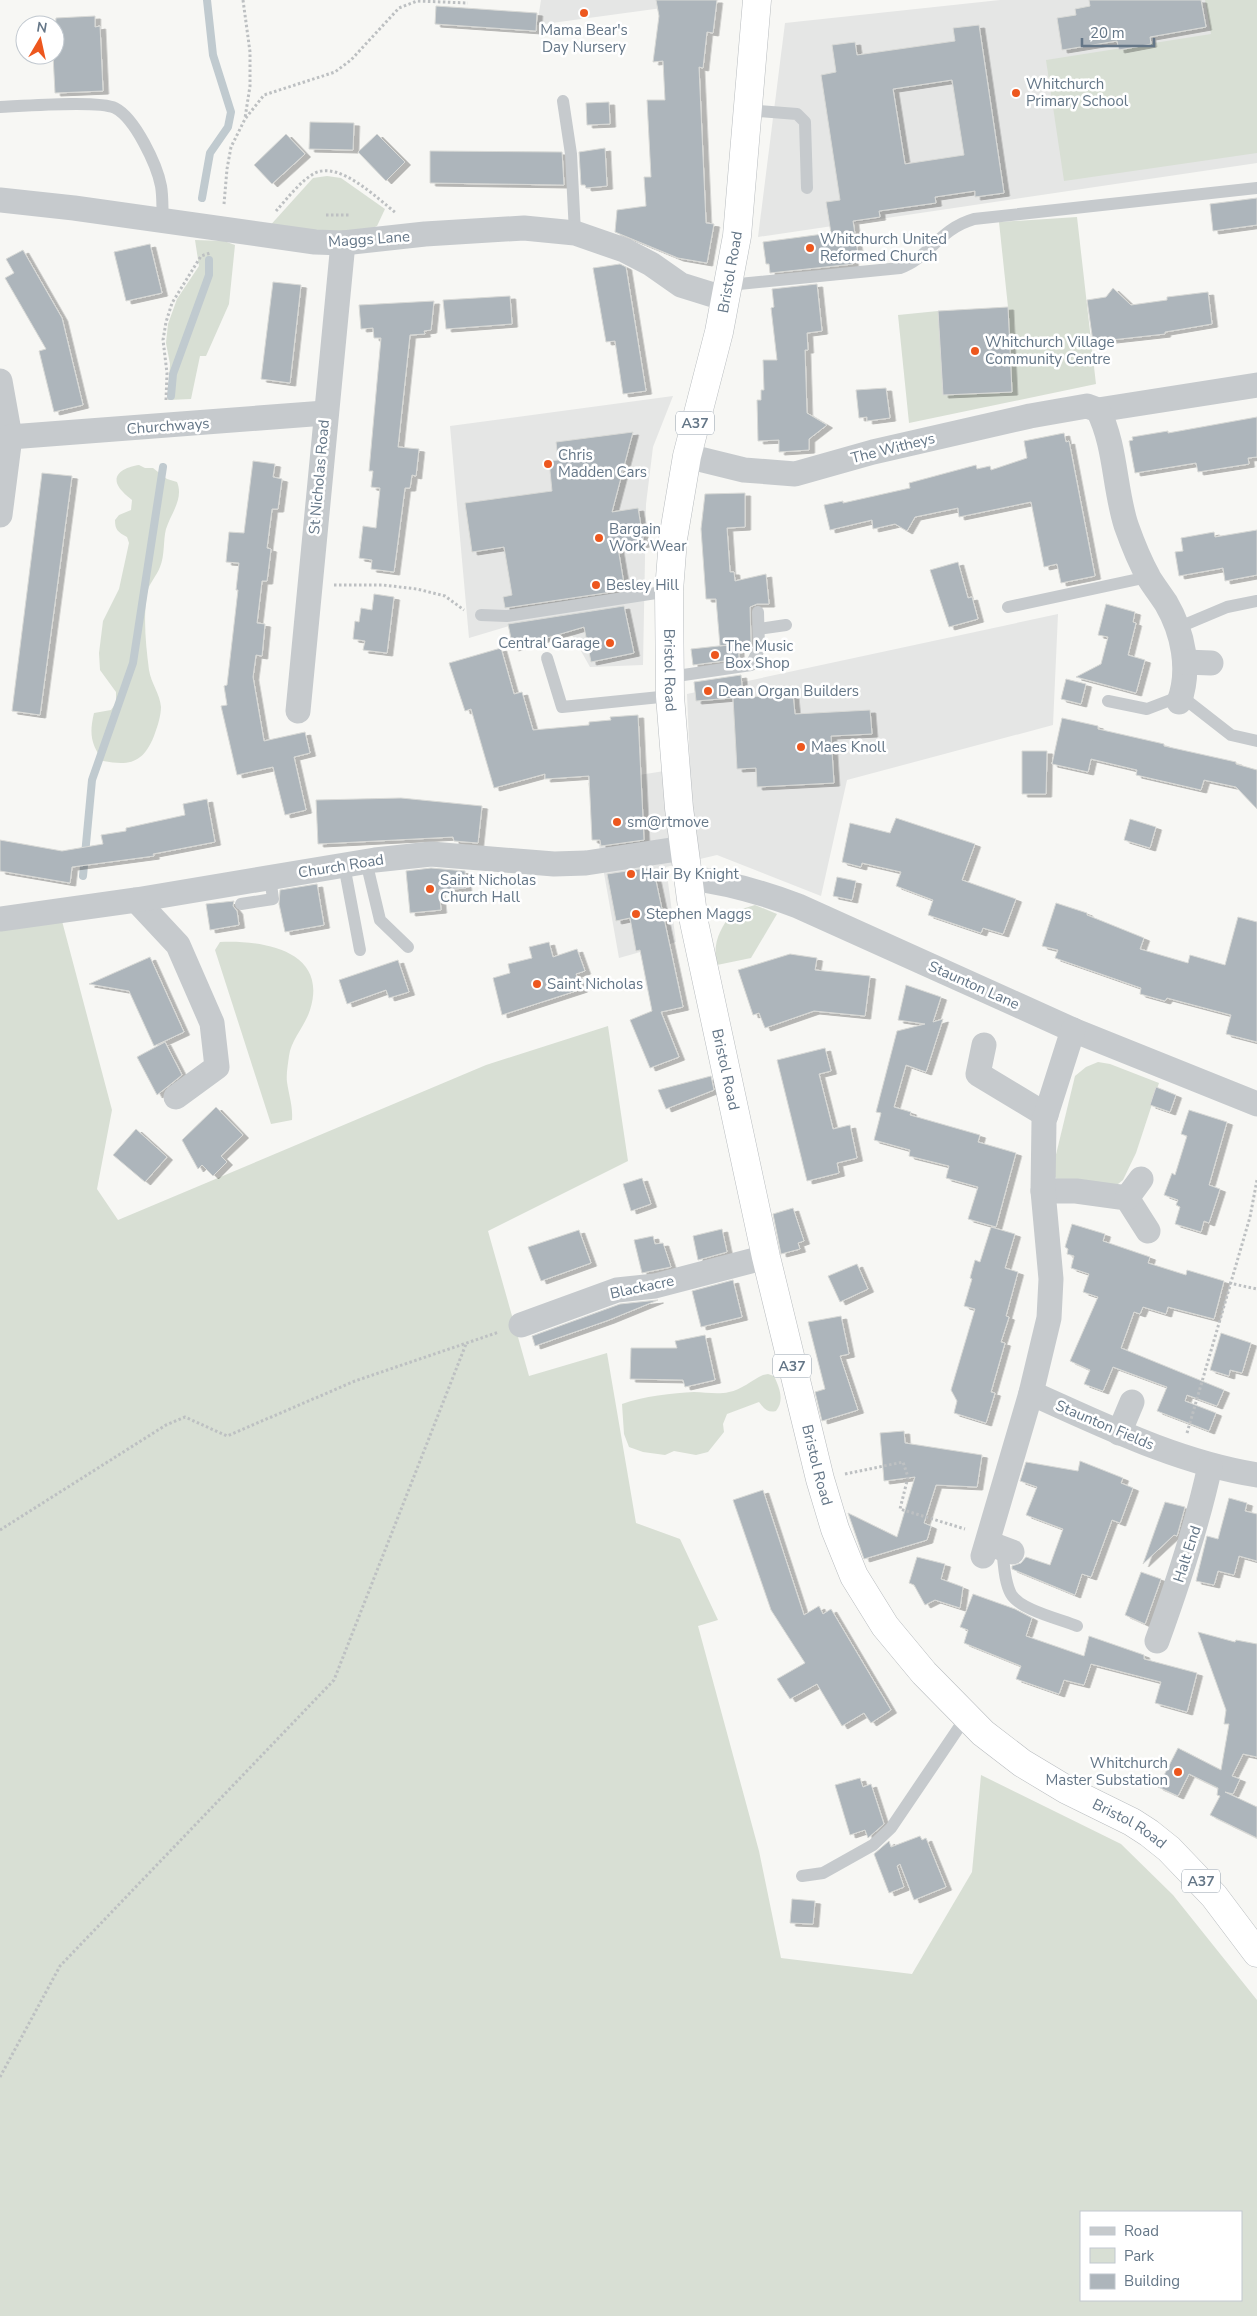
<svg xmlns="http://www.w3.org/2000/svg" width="1257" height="2316" viewBox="0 0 1257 2316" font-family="'Nunito Sans',sans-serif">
<defs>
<filter id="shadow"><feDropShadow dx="5.5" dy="3" stdDeviation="0" flood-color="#0004"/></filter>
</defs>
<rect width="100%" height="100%" fill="#f7f7f4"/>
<g fill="#e5e6e5">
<polygon points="541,0 721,0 537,25"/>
<polygon points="1000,0 1257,0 1257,163 758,237 785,23"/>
<polygon points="673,396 653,447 646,504 643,665 590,667 572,635 526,648 516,624 469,638 450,426"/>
<polygon points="1058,614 1053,725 847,780 821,896 717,855 666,867 676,942 619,958 588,783 690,767 687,694"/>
</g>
<g fill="#d8dfd4" fill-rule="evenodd">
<polygon points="1205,0 1257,0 1257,153 1064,181 1046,60 1211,34"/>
<polygon points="327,176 341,178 385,209 377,226 360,234 267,229 313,178"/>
<polygon points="1077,217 1096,384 909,423 898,315 938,311 943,395 1012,392 1008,307 999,222"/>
<polygon points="195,240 224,241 235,245 229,304 206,356 200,356 191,399 168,400 170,364 166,343 168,324 177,299 199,266"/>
<path d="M139,465l6,3h8l14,11 10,3c7,17 -6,31 -11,47 -3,12 -1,26 -6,38 -3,9 -12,17 -13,27 -4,25 -1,52 2,76 2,13 11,24 12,37 0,9 -4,21 -7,29 -11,27 -24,30 -51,25 -12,-17 -14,-27 -9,-48l17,-3 5,-7v-11l-16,-22 -1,-17 4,-32 16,-32 10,-46 -2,-6c-9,-5 -12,-7 -12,-17l4,-5 12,-5 1,-10c-3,-3 -7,-5 -9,-8 -16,-16 1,-25 16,-27z"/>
<path d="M755,905l22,9 -26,44 -34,7c-5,-23 3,-35 15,-53z"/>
<path d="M62,921l50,189 -15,79 21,31 368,-155 122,-39 20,135 -140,70 41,145 78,-23 29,170 44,16 38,81 -20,6 61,225 22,107 131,16 60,-102 9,-97 140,69 52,51 84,105v316h-1257v-1390zM1081,2212h160v88h-160z"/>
<path d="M220,942c42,-2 109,8 90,68 -5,16 -19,30 -21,46 -1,8 -3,18 -2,26 2,14 6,24 5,38l-21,4 -56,-174z"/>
<polygon points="1098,1062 1110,1064 1159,1083 1136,1153 1123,1180 1113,1188 1058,1182 1052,1171 1075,1076 1086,1067"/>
<path d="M768,1374l6,2c5,11 11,24 2,35 -8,2 -12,-2 -17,-9l-32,12 -4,10 1,8 -16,20 -12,3 -22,-4 -9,4 -22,-3 -14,-5 -5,-13 -2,-30c21,-8 51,-11 72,-12 12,0 23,3 35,0 12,-2 23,-12 34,-17z"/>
</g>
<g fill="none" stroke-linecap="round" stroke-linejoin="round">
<g stroke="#c0cacf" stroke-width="8">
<polyline points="202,198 210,153 228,127 231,112 213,55 207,0"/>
<polyline points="171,396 173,374 209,275 209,260"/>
<polyline points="83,876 92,780 133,663 163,467"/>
</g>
</g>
<g fill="#adb5bb" stroke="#d8d9d6" fill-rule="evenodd" filter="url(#shadow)">
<polygon points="656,0 717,0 713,33 707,32 703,68 699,67 706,223 714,224 707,263 678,258 615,232 617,210 646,206 644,177 651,177 647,100 665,100 663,61 653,62 659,16"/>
<polygon points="1089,0 1201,0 1206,27 1150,37 1151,44 1119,50 1117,41 1062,50 1057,18 1076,15 1075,9 1090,6"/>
<polygon points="436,6 537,13 536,31 435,24"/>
<polygon points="95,16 95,27 100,26 103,91 55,93 53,55 56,18"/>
<path d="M979,25l25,168 -29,4v-6l-40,6 1,6 -57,8 1,6 -27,4 5,33 -6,1 1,9 -83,9 -1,-9h-3l-3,-22 68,-9 -5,-31 14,-2 -19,-125 15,-3 -4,-27 23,-3 2,13 98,-14 -2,-13zM952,80l12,75 -59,9 -12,-75z"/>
<polygon points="609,102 610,124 587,125 586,103"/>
<polygon points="310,122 354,123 353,150 309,149"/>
<polygon points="286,134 305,154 272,184 254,165"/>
<polygon points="377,134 405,162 386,181 358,152"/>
<polygon points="605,148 607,186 586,188 585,185 581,185 579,152"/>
<polygon points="430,151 562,152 564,185 430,183"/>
<polygon points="1257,198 1257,225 1213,231 1210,204"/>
<polygon points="150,244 162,293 126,301 114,252"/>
<polygon points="23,250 62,318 83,405 54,412 39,351 46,349 5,278 14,273 6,259"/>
<polygon points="620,264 626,267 646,391 623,394 615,341 606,342 593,268"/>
<polygon points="273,282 301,285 290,383 261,379"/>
<polygon points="817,284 822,331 807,333 808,350 805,350 807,413 827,425 809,439 809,450 779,452 779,440 758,441 757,400 761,400 761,390 764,390 763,360 777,360 771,308 774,307 772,289"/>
<polygon points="1113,288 1131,305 1167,300 1167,297 1208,292 1212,324 1165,332 1165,334 1093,342 1087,300 1106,297"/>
<polygon points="510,296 512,324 446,329 443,300"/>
<polygon points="434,301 431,330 424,331 425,334 410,335 398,447 419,449 416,476 412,475 410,488 405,488 394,572 371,569 372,560 359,558 363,526 376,528 380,488 371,487 373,471 369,471 381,338 374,338 373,328 361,329 359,305"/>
<polygon points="1008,307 1012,392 943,395 938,311"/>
<polygon points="886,388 890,418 867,421 867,417 859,418 856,390"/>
<polygon points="1257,417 1257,457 1248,458 1249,464 1198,472 1196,463 1135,473 1129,441 1133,440 1132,437 1168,431 1168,433"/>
<polygon points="633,432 612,512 638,508 644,544 618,548 625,590 505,608 503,597 512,595 504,547 472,552 465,503 552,491 549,461 558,460 556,442"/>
<polygon points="1064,433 1066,442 1069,441 1095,576 1061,583 1057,564 1044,567 1031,502 959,517 958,508 915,517 907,531 895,524 873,529 872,520 830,530 824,505 843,501 843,503 910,488 909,483 976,465 977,469 990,466 991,470 1027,458 1024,441"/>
<polygon points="253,461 275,464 273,477 282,479 278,509 272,509 267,548 271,549 267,581 262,581 257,623 265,624 262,656 256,655 253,677 264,741 305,732 310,753 294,757 306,810 285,815 273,767 237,775 221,706 227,705 224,686 227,685 238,590 236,590 239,563 226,562 229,532 244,533"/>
<polygon points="42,473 72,476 40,715 12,711"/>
<polygon points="745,493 745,527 727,528 730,572 734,572 735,581 766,574 769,604 757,604 750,607 751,643 738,644 739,659 693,665 691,649 737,644 720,646 716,599 706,599 701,529 705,494"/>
<polygon points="1257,530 1257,575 1225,581 1223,568 1179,576 1175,552 1183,551 1181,538 1214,532 1215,537"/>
<polygon points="958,562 968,598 972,597 978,619 949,627 930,570"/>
<polygon points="374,594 394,597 387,653 363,650 365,641 353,639 355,621 359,622 361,608 372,610"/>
<polygon points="1106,604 1135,612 1133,622 1136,623 1128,655 1145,660 1136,693 1076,677 1101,664 1108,637 1098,635"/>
<polygon points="624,606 634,653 591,662 584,627 513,648 508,624"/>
<polygon points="501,648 514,694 522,692 533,730 589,725 589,722 611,720 610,717 638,715 644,840 601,846 600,840 592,840 589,776 545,779 545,774 494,788 471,709 465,711 449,663"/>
<polygon points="741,675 743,697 696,701 694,682"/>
<polygon points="1066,679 1086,684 1081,704 1061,699"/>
<polygon points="793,694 795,714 870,710 872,734 831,736 834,783 757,787 756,768 737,769 733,698"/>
<polygon points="1062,718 1098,726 1098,729 1164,744 1164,746 1236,762 1236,764 1257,770 1257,809 1236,787 1204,780 1201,790 1136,775 1137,770 1091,759 1088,772 1052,764"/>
<polygon points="1022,751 1047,751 1046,794 1022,794"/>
<polygon points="401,798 482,806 478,843 454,841 453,837 318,844 316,800"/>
<polygon points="207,799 215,842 153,854 154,856 72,867 70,883 0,871 0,840 62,851 103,844 101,835 126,831 126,828 185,815 183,804"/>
<polygon points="896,818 975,844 962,880 1016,899 1003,934 983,928 981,933 928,915 933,900 896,886 901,872 862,863 861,867 842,862 850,823 890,833"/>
<polygon points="1130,819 1156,827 1150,848 1124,840"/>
<polygon points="653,867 683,1007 661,1012 679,1057 650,1068 630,1020 652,1011 640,950 636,951 630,918 616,921 607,874"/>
<polygon points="431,868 465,871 466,888 439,890 441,910 410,913 406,871"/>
<polygon points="837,877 856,881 852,900 833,896"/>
<polygon points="317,884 324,925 285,932 279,904 280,890"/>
<polygon points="234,901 233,906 237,911 239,925 210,930 206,904"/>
<polygon points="1056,903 1087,913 1087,915 1144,938 1140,949 1188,963 1190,955 1225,965 1238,917 1257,922 1257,1042 1226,1034 1231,1015 1167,998 1165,1001 1140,994 1141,988 1055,958 1058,950 1042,946"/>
<polygon points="549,942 553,957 577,949 585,971 576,974 582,989 502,1015 493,978 510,973 508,964 532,958 529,947"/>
<polygon points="790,954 817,958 815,970 870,976 865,1016 814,1011 765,1028 759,1013 753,1015 738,970"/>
<polygon points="150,957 184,1032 154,1046 129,991 89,984"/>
<polygon points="398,960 409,992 389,998 386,990 347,1004 339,980"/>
<polygon points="906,985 941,997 933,1022 943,1019 926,1072 906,1065 894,1107 911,1112 910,1115 980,1135 978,1142 1016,1153 996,1227 968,1219 978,1187 946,1178 949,1166 909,1156 910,1150 874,1140 881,1113 876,1112 897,1031 925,1024 898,1020"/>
<polygon points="165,1042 182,1075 157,1095 137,1057"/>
<polygon points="825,1048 831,1071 819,1074 833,1129 850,1125 857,1158 837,1163 839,1173 807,1181 777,1060"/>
<polygon points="711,1076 714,1090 666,1109 658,1090"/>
<polygon points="1156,1087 1176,1095 1170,1112 1150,1105"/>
<polygon points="216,1107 243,1135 221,1156 227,1162 213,1176 202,1165 198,1169 182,1140"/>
<polygon points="1189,1110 1227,1122 1209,1185 1220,1189 1209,1223 1204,1221 1201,1232 1175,1224 1180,1207 1176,1205 1178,1200 1164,1195 1172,1173 1175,1175 1187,1136 1181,1134"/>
<polygon points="136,1129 167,1157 145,1182 113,1155"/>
<polygon points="642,1178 651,1204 631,1211 623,1184"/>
<polygon points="793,1208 804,1241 798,1243 800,1249 781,1254 773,1214"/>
<polygon points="1072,1224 1105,1234 1103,1241 1150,1257 1148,1263 1186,1275 1187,1270 1224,1281 1214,1319 1168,1307 1166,1314 1143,1307 1140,1314 1134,1312 1121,1348 1224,1390 1217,1406 1187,1395 1185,1401 1216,1413 1209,1431 1157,1411 1167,1387 1113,1367 1103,1391 1084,1384 1090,1370 1070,1361 1098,1297 1083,1292 1089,1274 1071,1268 1074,1256 1067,1254 1068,1249 1065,1247"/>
<polygon points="991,1227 1015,1234 1005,1268 1018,1272 1006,1316 1009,1317 1001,1342 1005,1343 991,1392 995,1393 986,1423 954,1413 957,1401 951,1390 975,1309 964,1306 972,1279 970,1278 975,1260 980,1262"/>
<polygon points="722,1229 727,1252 698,1260 693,1236"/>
<polygon points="579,1230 591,1263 541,1281 528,1247"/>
<polygon points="653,1236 655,1244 663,1243 671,1267 642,1273 634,1240"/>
<polygon points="857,1264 868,1289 840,1302 828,1276"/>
<polygon points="733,1280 742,1317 701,1327 692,1291"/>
<polygon points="658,1300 609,1320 535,1346 532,1336 620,1304"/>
<polygon points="841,1316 849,1354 840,1356 858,1410 822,1421 815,1392 825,1389 808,1322"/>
<polygon points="1221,1333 1251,1343 1242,1373 1230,1370 1229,1376 1210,1370"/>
<polygon points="705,1335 715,1380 685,1387 683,1380 630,1379 631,1348 677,1348 675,1341"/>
<polygon points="904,1431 905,1443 982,1455 977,1487 936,1485 924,1523 931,1526 927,1540 864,1559 848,1513 897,1537 915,1477 884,1481 880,1433"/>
<polygon points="1080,1461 1123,1478 1121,1483 1133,1488 1120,1523 1112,1520 1091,1577 1082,1574 1075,1595 1012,1569 1012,1566 1021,1563 1026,1557 1050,1565 1063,1529 1026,1515 1037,1487 1020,1481 1026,1462 1078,1471"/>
<polygon points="763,1490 804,1615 819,1606 823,1614 831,1609 891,1710 871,1723 864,1713 842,1726 817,1684 790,1699 777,1679 805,1663 771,1610 733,1500"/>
<polygon points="1229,1498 1247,1503 1245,1511 1257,1514 1257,1561 1239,1556 1234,1575 1218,1571 1214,1585 1196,1581 1207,1536 1218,1539"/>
<polygon points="1165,1502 1185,1507 1177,1536 1174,1535 1143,1564"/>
<polygon points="917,1557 945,1564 941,1579 963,1587 960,1608 935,1600 925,1605 914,1585 909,1583"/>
<polygon points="1141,1572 1161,1579 1145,1624 1125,1615"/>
<polygon points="973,1594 1015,1609 1032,1618 1026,1636 1084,1656 1089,1636 1144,1655 1144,1659 1197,1673 1187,1712 1155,1703 1161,1682 1091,1664 1084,1685 1064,1680 1059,1694 1016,1679 1021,1666 964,1643 968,1630 960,1627"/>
<polygon points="1198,1632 1235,1642 1236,1640 1257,1644 1257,1757 1243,1754 1232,1776 1240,1779 1233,1794 1225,1792 1257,1807 1257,1838 1210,1815 1220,1796 1217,1795 1218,1788 1189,1774 1178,1796 1158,1787 1178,1748 1221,1770 1229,1724 1224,1724 1226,1710"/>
<polygon points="860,1778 863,1787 871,1784 884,1824 868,1838 865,1830 850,1835 835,1785"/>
<polygon points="920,1836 922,1840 926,1838 946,1887 914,1900 900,1864 897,1866 904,1887 889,1893 874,1854 889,1841 891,1847"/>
<polygon points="792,1899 815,1901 813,1924 790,1923"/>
</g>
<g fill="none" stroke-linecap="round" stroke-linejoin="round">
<g stroke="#b8bcbf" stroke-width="29">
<g id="trunk">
<path id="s1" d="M757,0l-20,236 -18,96 -32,124 -14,83 -4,52 1,105 9,112 15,114 72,335 54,222 15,50 19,47 31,50 39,47 59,60 39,30 45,27 65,32 17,11 20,16 45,47 43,57"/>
</g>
</g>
<g stroke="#bdc0c2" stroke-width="3" stroke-dasharray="2.5 2.5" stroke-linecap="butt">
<polyline points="243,0 250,52 250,86 245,118"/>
<polyline points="224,204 227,169 231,147 245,119 264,95 335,72 351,60 399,8 417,1 468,3"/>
<path d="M276,211c11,-12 24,-30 39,-38 25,-12 63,26 81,40"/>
<polyline points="326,215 350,215"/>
<polyline points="166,400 167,373 163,340 166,322 172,303 201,256 210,253"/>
<polyline points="334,585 383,585 417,589 445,596 464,610"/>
<polyline points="1229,1283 1257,1289"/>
<polyline points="1187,1433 1250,1217 1257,1180"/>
<polyline points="845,1474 903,1462 908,1477 900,1509 965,1529"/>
<polyline points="0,1530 166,1425 185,1417 227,1436 355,1381 499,1332"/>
<polyline points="0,2077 60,1966 334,1680 466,1344"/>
</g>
<g stroke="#c6cacd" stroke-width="12">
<polyline points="563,101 571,154 575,233"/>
<path d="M0,107c22,-1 99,-7 115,1 20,10 42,57 46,78 2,11 1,23 2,34"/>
<polyline points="747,110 797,114 805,122 807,188"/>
<path d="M729,285l171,-17c29,-10 39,-39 74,-49l283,-31"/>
<polyline points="1008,607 1148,577"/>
<polyline points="481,615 507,616 669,591"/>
<polyline points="1177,628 1227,607 1257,601"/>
<polyline points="759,629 786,625"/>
<polyline points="547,658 562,707 670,696"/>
<polyline points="670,677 751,665 759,649 758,612"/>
<polyline points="1108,701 1147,709 1181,696 1231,735 1257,741"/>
<polyline points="366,861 380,920 408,947"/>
<polyline points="344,865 360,950"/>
<polyline points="241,904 273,899 270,877"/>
<path d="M1002,1548c2,15 2,33 9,46 9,16 49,25 66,32"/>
<polyline points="802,1876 823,1873 873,1845 891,1828 966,1717"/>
</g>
<g stroke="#c6cacd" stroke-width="25">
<polyline points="0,200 74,208 315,242 343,243 425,234 524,228 575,233 624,250 651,264 681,285 726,299"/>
<polyline points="0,381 10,437"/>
<polyline points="1098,410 1257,385"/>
<path d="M687,456l57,14 51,4 78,-22 157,-36 57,-10 11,4c18,36 16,77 28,115 6,17 14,37 23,53 5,8 11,16 17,25 17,29 25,67 13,99"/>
<polyline points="0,515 10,437 325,413"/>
<polyline points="1185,662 1211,663"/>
<polyline points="298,711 343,243"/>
<path d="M688,878c39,4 73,14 110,28l275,124 184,74"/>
<polyline points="136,900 178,945 212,1023 217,1067 176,1097"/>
<polyline points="0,919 136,900 375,860 431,854 554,864 586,863 684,848"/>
<polyline points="984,1045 978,1074 1046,1115"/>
<polyline points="1043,1191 1076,1191 1127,1198 1148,1231"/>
<polyline points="1127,1198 1141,1179"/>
<polyline points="521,1325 617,1290 655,1286 766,1257"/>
<path d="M1031,1393c74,33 146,69 226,82"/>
<polyline points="1119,1433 1132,1402"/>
<polyline points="988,1543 1012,1552"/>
<polyline points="983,1556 1031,1393 1049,1318 1051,1279 1043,1191 1044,1121 1073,1030"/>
<path d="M1157,1641c21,-58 40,-115 53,-175"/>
</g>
<use href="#trunk" stroke="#fff" stroke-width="28"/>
</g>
<g fill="#ed571e" stroke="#fff" stroke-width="2">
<circle cx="584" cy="13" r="5"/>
<circle cx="1016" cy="93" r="5"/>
<circle cx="810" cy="248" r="5"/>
<circle cx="975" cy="351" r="5"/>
<circle cx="548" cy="464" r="5"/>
<circle cx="599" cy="538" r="5"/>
<circle cx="596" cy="585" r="5"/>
<circle cx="610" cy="643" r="5"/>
<circle cx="715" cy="655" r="5"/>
<circle cx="708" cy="691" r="5"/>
<circle cx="801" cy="747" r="5"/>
<circle cx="617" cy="822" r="5"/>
<circle cx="631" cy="874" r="5"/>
<circle cx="430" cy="889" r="5"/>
<circle cx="636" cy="914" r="5"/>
<circle cx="537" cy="984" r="5"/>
<circle cx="1178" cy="1772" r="5"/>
</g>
<g text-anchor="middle" stroke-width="5" stroke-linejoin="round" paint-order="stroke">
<g fill="#fff" stroke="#929fab" stroke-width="1">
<rect x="676" y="411.5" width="38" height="23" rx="4"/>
<rect x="773" y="1354.5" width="38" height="23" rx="4"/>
<rect x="1182" y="1869.5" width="38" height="23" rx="4"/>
</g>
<g font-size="14" font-weight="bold" fill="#647687">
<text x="695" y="428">A37</text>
<text x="792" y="1371">A37</text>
<text x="1201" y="1886">A37</text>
</g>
<g font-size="15" fill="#647687" stroke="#fff" text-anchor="start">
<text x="584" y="35" text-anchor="middle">Mama Bear's<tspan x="584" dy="17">Day Nursery</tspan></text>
<text x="1026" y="89">Whitchurch<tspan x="1026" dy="17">Primary School</tspan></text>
<text x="820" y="244">Whitchurch United<tspan x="820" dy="17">Reformed Church</tspan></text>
<text x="985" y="347">Whitchurch Village<tspan x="985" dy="17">Community Centre</tspan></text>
<text x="558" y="460">Chris<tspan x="558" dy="17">Madden Cars</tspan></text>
<text x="609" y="534">Bargain<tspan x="609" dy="17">Work Wear</tspan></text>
<text x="606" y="590">Besley Hill</text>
<text x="600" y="648" text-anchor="end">Central Garage</text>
<text x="725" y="651">The Music<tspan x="725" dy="17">Box Shop</tspan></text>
<text x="718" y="696">Dean Organ Builders</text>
<text x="811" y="752">Maes Knoll</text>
<text x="627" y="827">sm@rtmove</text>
<text x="641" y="879">Hair By Knight</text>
<text x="440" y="885">Saint Nicholas<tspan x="440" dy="17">Church Hall</tspan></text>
<text x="646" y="919">Stephen Maggs</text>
<text x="547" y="989">Saint Nicholas</text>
<text x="1168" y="1768" text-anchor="end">Whitchurch<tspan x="1168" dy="17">Master Substation</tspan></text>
</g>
<g font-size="15" fill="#647687" stroke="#fff">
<text transform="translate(369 239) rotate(-4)" y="5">Maggs Lane</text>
<text transform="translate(730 272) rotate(-80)" y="5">Bristol Road</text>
<text transform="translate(168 426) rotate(-4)" y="5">Churchways</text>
<text transform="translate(893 448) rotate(-14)" y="5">The Witheys</text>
<text transform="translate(319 477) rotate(-85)" y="5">St Nicholas Road</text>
<text dy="5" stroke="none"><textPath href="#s1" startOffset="678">Bristol Road</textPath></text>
<text transform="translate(341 866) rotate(-9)" y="5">Church Road</text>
<text transform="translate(974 985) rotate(24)" y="5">Staunton Lane</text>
<text dy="5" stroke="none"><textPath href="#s1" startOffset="1082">Bristol Road</textPath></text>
<text transform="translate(642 1287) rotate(-12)" y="5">Blackacre</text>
<text transform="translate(1105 1425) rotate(23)" y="5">Staunton Fields</text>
<text dy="5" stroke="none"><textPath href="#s1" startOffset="1488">Bristol Road</textPath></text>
<text transform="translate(1187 1554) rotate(-72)" y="5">Halt End</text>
<text dy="5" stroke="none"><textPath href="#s1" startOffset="1982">Bristol Road</textPath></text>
</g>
</g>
<rect x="1080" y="2211" width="162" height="90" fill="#ffffff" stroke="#c1c8cf"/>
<rect x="1090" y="2227" width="25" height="8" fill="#c6cacd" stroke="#c1c8cf"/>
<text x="1124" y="2236" font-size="15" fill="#647687">Road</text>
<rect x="1090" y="2248" width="25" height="15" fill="#d8dfd4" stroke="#c1c8cf"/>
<text x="1124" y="2261" font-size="15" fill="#647687">Park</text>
<rect x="1090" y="2274" width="25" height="15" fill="#adb5bb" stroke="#c1c8cf"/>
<text x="1124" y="2286" font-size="15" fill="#647687">Building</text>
<g transform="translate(40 40) rotate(9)"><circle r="24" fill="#ffffff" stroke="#c1c8cf"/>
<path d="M0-4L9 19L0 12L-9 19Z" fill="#ed571e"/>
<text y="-8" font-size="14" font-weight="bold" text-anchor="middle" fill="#647687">N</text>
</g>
<path d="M1082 38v8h72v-8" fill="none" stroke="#647687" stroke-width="2.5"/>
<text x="1090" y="38" font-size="15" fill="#647687" stroke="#ffffff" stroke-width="4" paint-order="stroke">20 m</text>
</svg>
